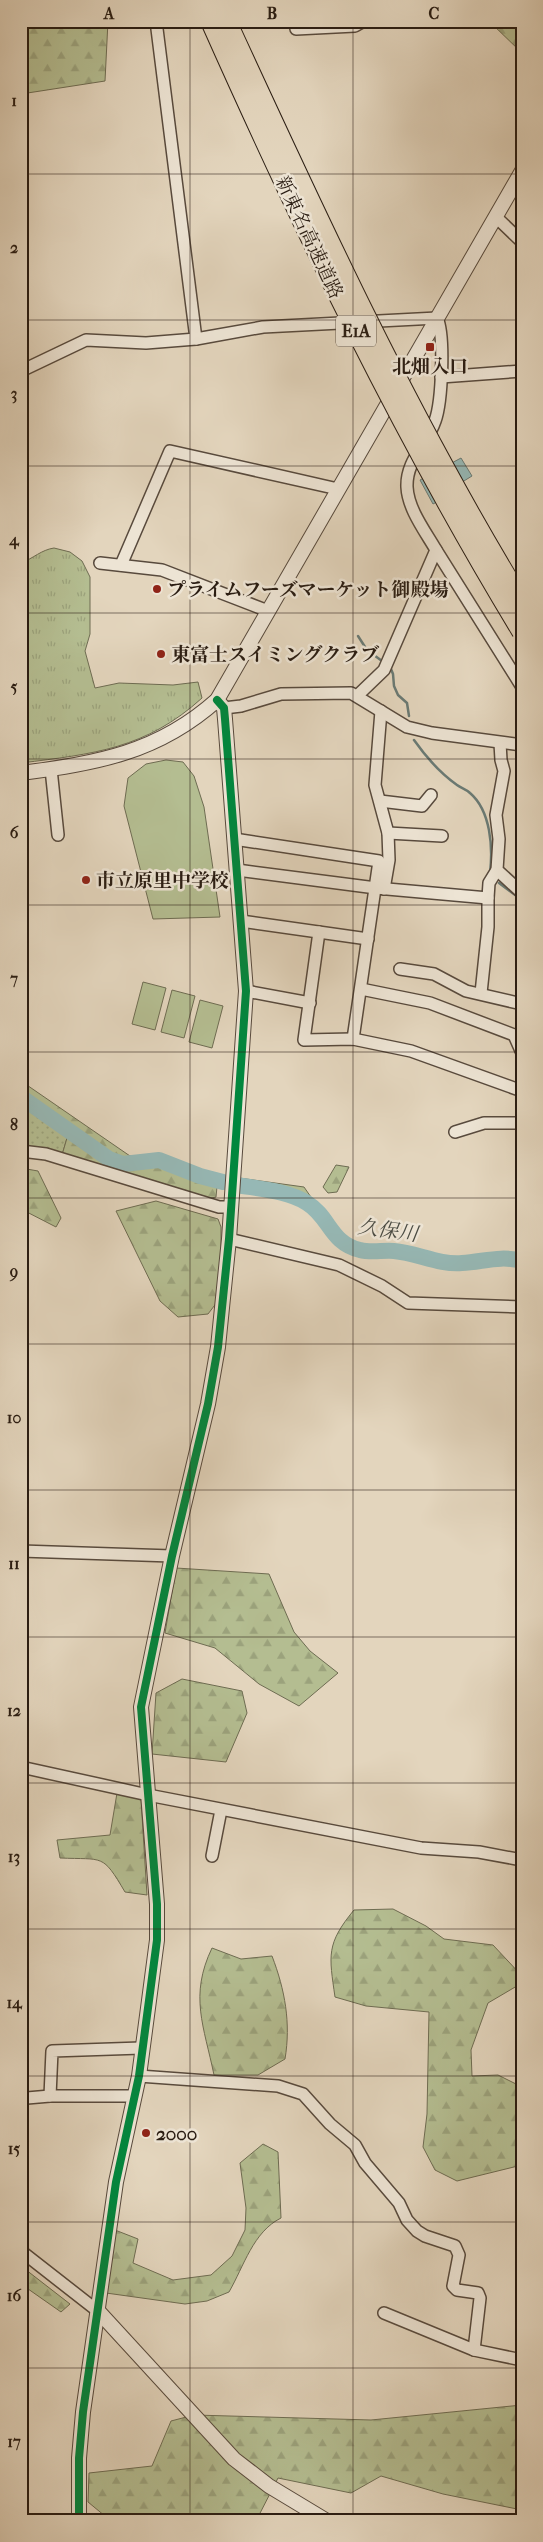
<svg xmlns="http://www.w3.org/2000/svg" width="543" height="2542" viewBox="0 0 543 2542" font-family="'IM FELL French Canon','Noto Serif JP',serif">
<defs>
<pattern id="grass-dots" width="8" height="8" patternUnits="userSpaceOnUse" patternTransform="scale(1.25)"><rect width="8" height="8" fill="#b4bd91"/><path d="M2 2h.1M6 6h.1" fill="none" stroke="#9ba27c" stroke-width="1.8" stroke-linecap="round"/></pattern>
<pattern id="forest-firs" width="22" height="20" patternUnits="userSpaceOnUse" patternTransform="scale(1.25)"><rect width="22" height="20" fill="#b4bd91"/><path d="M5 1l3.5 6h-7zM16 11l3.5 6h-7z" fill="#9ba27c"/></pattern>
<pattern id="park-tufts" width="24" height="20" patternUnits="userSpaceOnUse" patternTransform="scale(1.25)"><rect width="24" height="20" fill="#b4bd91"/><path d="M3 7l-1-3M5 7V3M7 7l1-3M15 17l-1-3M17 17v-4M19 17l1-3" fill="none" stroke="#9ba27c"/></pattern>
</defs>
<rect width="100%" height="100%" fill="#e3d5bd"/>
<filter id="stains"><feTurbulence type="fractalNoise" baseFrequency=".004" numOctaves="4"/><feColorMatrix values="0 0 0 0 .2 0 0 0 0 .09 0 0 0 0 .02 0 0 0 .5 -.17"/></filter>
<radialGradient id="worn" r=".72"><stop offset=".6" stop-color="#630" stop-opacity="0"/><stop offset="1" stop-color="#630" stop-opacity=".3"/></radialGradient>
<polygon fill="url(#grass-dots)" stroke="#6e6c52" points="21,1102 67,1138 62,1155 21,1147"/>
<g fill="url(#forest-firs)" stroke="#6e6c52">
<polygon points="21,21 108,21 105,81 21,94"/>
<polygon points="390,21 522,21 522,53 491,23 436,26 391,25"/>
<polygon points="21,1081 130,1156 161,1157 218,1176 216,1197 207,1199 62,1155 67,1138 21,1102"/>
<polygon points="336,1165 349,1167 337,1192 328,1193 323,1187"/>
<polygon points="21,1168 38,1171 61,1218 56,1227 21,1209"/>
<polygon points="239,1178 304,1187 315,1203 239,1188"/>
<polygon points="156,1201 218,1219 221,1227 221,1297 208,1314 178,1317 160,1301 116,1211"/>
<polygon points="176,1568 269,1574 294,1632 310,1651 338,1673 299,1706 259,1684 215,1648 165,1633"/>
<polygon points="182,1679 242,1691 247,1713 226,1762 152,1754 156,1693"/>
<path d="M117,1793l24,6 6,96 -22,-3c-23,-39 -21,-32 -65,-34l-3,-18 53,-5z"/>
<path d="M393,1909l33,17 18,13 49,6 29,31v7l-34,20 -17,47 1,26 26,-1 24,12v78l-65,16 -22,-11 -12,-23 4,-33 2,-102 -63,-6 -31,-9c-6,-42 -9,-53 19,-87z"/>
<path d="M212,1948l29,11 31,-3c13,34 19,67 13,103l-27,16h-44c-10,-49 -25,-79 -2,-127z"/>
<path d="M263,2144l15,8 3,66c-28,14 -37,48 -52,74l-22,9 -22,3 -79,-11 9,-63 23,9 -5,24 40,17 38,-5 21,-19 13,-26 1,-22 -6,-45z"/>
<polygon points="21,2266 70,2304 61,2312 21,2284"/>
<polygon points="522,2405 522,2510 443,2494 381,2476 351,2493 278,2478 256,2521 111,2521 88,2502 89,2473 152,2466 171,2421 194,2415 371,2420"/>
</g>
<path fill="url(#park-tufts)" stroke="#6e6c52" d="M54,548l16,4 12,9 8,16v57l-5,17 10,37 24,-5 54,2 25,-3 4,16c-56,51 -109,56 -181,65v-200c13,-5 20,-13 33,-15z"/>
<g fill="#b4bd91" stroke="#6e6c52">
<polygon points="166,760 183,762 194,776 204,807 220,917 153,919 124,806 128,778 146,764"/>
<polygon points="143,982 166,988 155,1030 132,1024"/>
<polygon points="172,990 195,996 184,1038 161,1032"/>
<polygon points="200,1000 223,1006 212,1048 189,1042"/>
</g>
<polygon fill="#96b8b5" stroke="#6a7a74" points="461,458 472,476 459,484 461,489 433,504 420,480"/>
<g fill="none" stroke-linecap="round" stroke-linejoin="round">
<g stroke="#6a7a74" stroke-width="2.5">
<polyline points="358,636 367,650 382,661"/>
<polyline points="391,669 393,674 394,686 398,695 407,703 409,716"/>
<path d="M414,740c12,17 26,33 43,45 4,3 9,4 13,8 21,18 23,55 20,80"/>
<polyline points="499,883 522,900"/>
</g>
<g stroke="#96b8b5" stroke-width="16">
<polyline points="21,1097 109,1159 123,1164 159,1160 200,1176 223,1182"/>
<path d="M237,1185c23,4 51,6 70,18 23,14 23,40 53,47 11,3 23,0 34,1 23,2 45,14 68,12 21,-1 38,-8 60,-2"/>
</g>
<g stroke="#584a3d" stroke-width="14">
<g id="minor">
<polyline points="156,21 196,339"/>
<polyline points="296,29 355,26 364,21"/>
<polyline points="496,217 522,242"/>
<path d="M21,371l65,-31 60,3 50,-4 67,-12 174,-9c8,17 5,84 -2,103 -8,24 -29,39 -28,66 1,22 18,44 29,63l-52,120 -26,25"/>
<polyline points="441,377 522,371"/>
<polyline points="436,550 522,687"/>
<polyline points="100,563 162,570 268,611"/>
<polyline points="121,565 170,451 338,489"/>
<polyline points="224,708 241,706 281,694 351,693 407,727 432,733 522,745"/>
<polyline points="381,711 375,785 388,833 389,860 384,889"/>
<polyline points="500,743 501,760 504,771 496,815 499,839 497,870 522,893"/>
<polyline points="51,769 58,835"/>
<polyline points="380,801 422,806 431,795"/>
<polyline points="388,833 442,836"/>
<polyline points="234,839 379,861 353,1039"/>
<polyline points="237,870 376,888 488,898 489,883 497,870"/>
<polyline points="241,921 368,939"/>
<polyline points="319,932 304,1040 353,1039 411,1051 522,1091"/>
<polyline points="400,969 434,974 466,991 522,1004"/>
<polyline points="361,989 430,1003 514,1035 522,1053"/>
<polyline points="246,991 310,1003"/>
<polyline points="481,993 488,927 488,898"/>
<polyline points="455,1132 484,1123 522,1123"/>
<polyline points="21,1151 46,1154 219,1207 231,1207"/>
<polyline points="229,1239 339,1265 382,1286 408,1303 522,1307"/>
<polyline points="21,1551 172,1556"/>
<polyline points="21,1767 148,1795 421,1848 479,1852 522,1860"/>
<polyline points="212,1856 221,1810"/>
<polyline points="139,2076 278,2086 303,2094 330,2124 355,2145 365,2163 399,2203 407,2220 417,2231 425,2236 455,2246 459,2255 453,2286 457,2290 478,2293 480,2298 474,2350"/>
<polyline points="50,2096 52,2051 141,2048"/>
<polyline points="27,2098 50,2096 135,2096"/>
<polyline points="21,2251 99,2312"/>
<polyline points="384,2313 474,2350 522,2360"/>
</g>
</g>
<g stroke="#584a3d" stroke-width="16">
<g id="tertiary">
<path d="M21,773c76,-10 137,-20 196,-73l305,-529"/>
<polyline points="99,2312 234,2459 269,2486 327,2521"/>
<polyline points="79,2521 79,2458 83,2412 116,2182 139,2076 157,1940 157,1904 141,1707 172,1556 208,1404 218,1347 229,1239 246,991 225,719 224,708 217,700"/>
</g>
</g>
<use href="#minor" stroke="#ede4d4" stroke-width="11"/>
<use href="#tertiary" stroke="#ede4d4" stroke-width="14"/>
<g stroke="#291c12" stroke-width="22" stroke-linecap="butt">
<g id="motorway-bridge">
<path d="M211,21c93,209 192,414 311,610"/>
<path d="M226,21c91,198 182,396 296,582"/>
</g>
</g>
<use href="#motorway-bridge" stroke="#e3d5bd" stroke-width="20"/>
<g stroke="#ede4d4" stroke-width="11">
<polyline id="cycleway" points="79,2521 79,2458 83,2412 116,2182 139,2076 157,1940 157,1904 141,1707 172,1556 208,1404 218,1347 229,1239 246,991 225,719 224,708 217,700"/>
</g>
<use href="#cycleway" stroke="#00873e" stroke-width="8"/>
</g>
<path fill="none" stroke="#291c12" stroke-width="1" stroke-opacity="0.55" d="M190,21v2500M353,21v2500M21,174h501M21,320h501M21,466h501M21,613h501M21,759h501M21,905h501M21,1052h501M21,1198h501M21,1344h501M21,1490h501M21,1637h501M21,1783h501M21,1929h501M21,2076h501M21,2222h501M21,2368h501"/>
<g fill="#8f2418" stroke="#ede4d4" stroke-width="2">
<rect x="425" y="342" width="10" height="10" rx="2.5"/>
<circle cx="157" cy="589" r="5"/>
<circle cx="161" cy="654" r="5"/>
<circle cx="86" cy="880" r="5"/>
<circle cx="146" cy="2133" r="5"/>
</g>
<g text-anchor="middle" stroke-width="5" stroke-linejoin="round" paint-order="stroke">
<rect fill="#ede4d4" stroke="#64584c" stroke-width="1" x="336" y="315.5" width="40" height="31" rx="4"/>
<g font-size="18" font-weight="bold" fill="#291c12">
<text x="356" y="337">E1A</text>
</g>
<g font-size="19" fill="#291c12" stroke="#ede4d4">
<text transform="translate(310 237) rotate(65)" y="7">新東名高速道路</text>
</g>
<g font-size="19" font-weight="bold" fill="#291c12" stroke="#ede4d4" text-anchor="start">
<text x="430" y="373" text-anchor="middle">北畑入口</text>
<text x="167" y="596">プライムフーズマーケット御殿場</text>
<text x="171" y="661">東富士スイミングクラブ</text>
<text x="96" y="887">市立原里中学校</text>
<text x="156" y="2140">2000</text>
</g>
<g font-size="20" font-style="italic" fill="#4a4b43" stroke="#ede4d4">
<text transform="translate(388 1230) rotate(8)" y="7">久保川</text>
</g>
</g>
<rect width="543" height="2542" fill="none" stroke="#e3d5bd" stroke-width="55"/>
<rect x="28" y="28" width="488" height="2486" fill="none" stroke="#291c12" stroke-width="2"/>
<g font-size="16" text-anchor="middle" font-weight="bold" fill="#291c12">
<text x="109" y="19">A</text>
<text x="272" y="19">B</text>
<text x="434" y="19">C</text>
<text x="14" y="106">1</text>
<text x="14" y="253">2</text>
<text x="14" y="399">3</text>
<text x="14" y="545">4</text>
<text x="14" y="692">5</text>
<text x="14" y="838">6</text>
<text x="14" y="984">7</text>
<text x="14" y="1130">8</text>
<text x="14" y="1277">9</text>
<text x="14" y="1423">10</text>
<text x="14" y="1569">11</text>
<text x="14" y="1716">12</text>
<text x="14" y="1862">13</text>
<text x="14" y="2008">14</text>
<text x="14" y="2154">15</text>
<text x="14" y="2301">16</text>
<text x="14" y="2447">17</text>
</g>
<rect width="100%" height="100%" filter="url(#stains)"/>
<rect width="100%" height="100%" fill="url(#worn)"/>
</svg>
